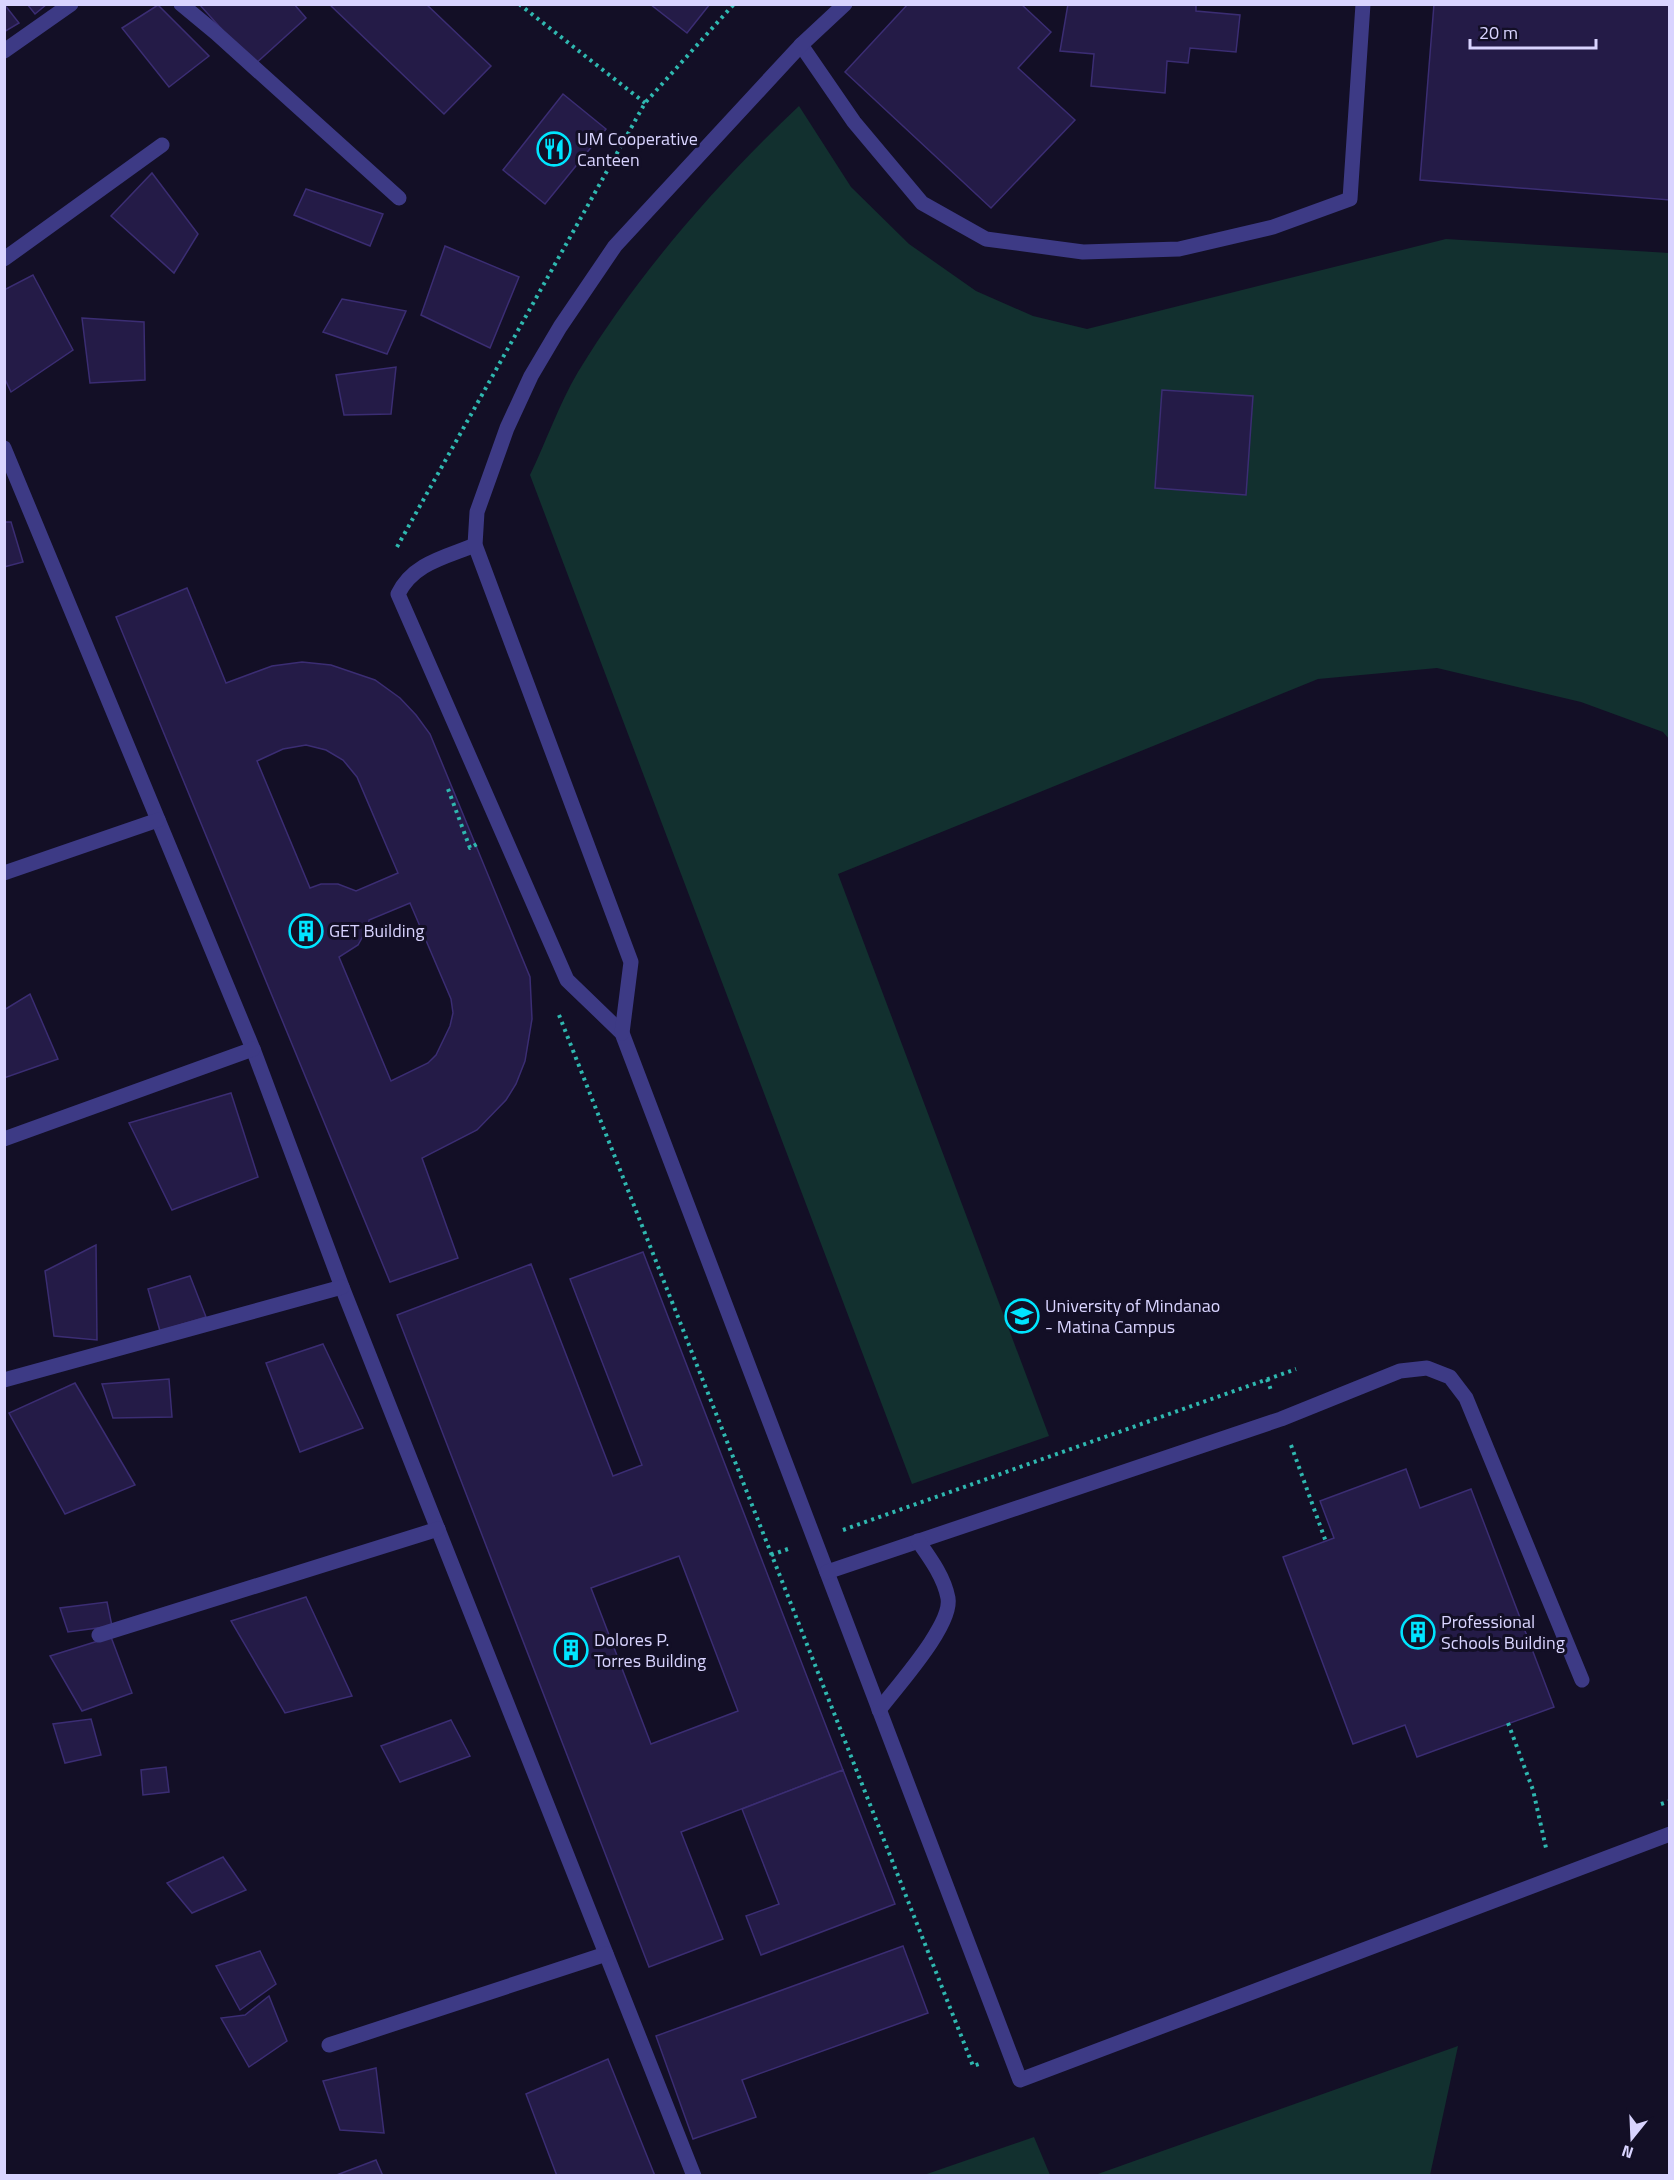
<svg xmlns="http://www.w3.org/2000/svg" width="1674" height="2180" viewBox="0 0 1674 2180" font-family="'Titillium Web',sans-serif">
<rect width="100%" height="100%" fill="#130f26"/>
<g fill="#12302f">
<path d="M799,106l52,81 58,57 67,47 57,25 54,13 359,-90 223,14v486l-6,-7 -82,-30 -144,-34 -119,11 -480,195 211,562 -137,48 -382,-1009c16,-33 29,-71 48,-103 59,-97 139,-189 221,-266z"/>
<polygon points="1458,2046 1430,2175 1095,2175"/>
<polygon points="1034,2137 1050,2175 924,2175"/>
</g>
<g fill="#241b47" stroke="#3b2d73" stroke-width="1.5" fill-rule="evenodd">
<polygon points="4,4 19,23 4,32"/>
<polygon points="27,4 47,4 35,14"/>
<polygon points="199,4 294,4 306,18 254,65"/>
<polygon points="329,4 426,4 491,66 444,114"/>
<polygon points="650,4 710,4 687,33"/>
<polygon points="908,4 1021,4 1051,32 1018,68 1075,120 991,208 845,72"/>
<polygon points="1068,4 1196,4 1196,11 1240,15 1236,52 1190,48 1188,63 1167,61 1165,93 1091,86 1094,54 1060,51"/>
<polygon points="1434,4 1670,4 1670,200 1420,180"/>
<polygon points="158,5 209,56 169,87 122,28"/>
<polygon points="563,94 606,129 545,204 503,170"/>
<polygon points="152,173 198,234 174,273 111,216"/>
<polygon points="306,189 383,214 370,246 294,215"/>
<polygon points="445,246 519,277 490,348 421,315"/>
<polygon points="33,275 73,350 11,392 4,377 4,290"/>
<polygon points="342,299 406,311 387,354 323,332"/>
<polygon points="82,318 144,322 145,380 90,383"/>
<polygon points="396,367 391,414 344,415 336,375"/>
<polygon points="1162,390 1253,396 1246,495 1155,488"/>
<polygon points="4,522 11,522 23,562 4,567"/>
<path d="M187,588l39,95 46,-17 30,-4 29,3 44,15 25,18 16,17 14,19 100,243 2,42 -7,42 -9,23 -10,16 -29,30 -55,28 36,100 -68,24 -274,-665zM306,745l20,5 17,10 14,17 41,96 -42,18 -18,-7h-17l-11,4 -53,-127 26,-12zM410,903l41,96 2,14 -3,13 -14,29 -8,8 -37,18 -52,-124 19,-12 10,-18 1,-7z"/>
<polygon points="30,994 58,1059 4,1078 4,1010"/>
<polygon points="231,1093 258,1177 172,1210 129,1123"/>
<polygon points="96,1245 97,1340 54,1336 45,1271"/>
<path d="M643,1252l200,518 -162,62 42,107 -74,28 -252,-652 134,-51 82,212 29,-11 -72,-186zM679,1556l59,155 -87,33 -60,-156z"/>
<polygon points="190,1276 206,1317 160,1331 148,1289"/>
<polygon points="323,1344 363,1428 300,1452 266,1363"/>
<polygon points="169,1379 172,1417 113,1418 102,1384"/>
<polygon points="75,1383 135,1485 65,1514 9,1413"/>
<polygon points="1406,1469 1420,1508 1471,1489 1554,1707 1417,1757 1405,1725 1353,1744 1283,1557 1334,1538 1320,1501"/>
<polygon points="306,1597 352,1696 285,1713 231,1621"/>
<polygon points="107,1602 112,1626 68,1632 60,1608"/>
<polygon points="111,1637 132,1693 82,1711 50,1656"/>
<polygon points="91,1719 101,1755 65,1763 53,1724"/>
<polygon points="451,1720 470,1756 400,1782 381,1746"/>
<polygon points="166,1767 169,1792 143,1795 141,1770"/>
<polygon points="843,1770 895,1904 761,1955 746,1916 779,1904 742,1809"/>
<polygon points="223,1857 246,1890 192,1913 167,1883"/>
<polygon points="903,1946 928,2013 742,2080 756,2117 693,2139 656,2036"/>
<polygon points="260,1951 276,1984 240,2010 216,1966"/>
<polygon points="269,1996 287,2041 249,2067 221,2018 245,2015"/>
<polygon points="608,2059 655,2176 557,2176 526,2094"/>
<polygon points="376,2068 384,2133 340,2130 323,2081"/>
<polygon points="376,2160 383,2176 334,2176"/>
</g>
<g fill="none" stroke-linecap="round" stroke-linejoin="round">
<g stroke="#2fb8b0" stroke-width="4" stroke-dasharray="3 4.5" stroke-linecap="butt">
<polyline points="519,4 645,103"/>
<polyline points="397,547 645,103 734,4"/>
<polyline points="448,789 470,848 477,844"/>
<polyline points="559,1015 973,2066 982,2063"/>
<polyline points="1267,1379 1272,1393"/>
<polyline points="1291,1445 1326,1542"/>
<polyline points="843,1530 1296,1369"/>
<polyline points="771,1555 788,1549"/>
<polyline points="1508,1723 1533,1790 1546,1848"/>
<polyline points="1661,1804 1670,1801"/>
</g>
<g stroke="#3d3a85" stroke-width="15">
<polyline points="181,4 216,33 399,198"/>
<polyline points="801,45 854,122 922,203 986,239 1083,252 1179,249 1273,227 1350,199 1363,4"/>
<polyline points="4,51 71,4"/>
<polyline points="4,259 162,145"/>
<path d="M475,545c-29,12 -62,18 -77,49l169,386 55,53 398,1047 650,-246"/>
<polyline points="622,1033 631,962 475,545 477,512 507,428 531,376 560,327 615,246 801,45 845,4"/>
<polyline points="827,1572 1281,1419 1400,1371 1427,1368 1450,1377 1466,1398 1582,1680"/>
<path d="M879,1710c17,-23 74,-85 69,-112 -4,-21 -18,-40 -30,-57"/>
</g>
<g stroke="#3d3a85" stroke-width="15">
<polyline points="4,448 253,1049 342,1287 694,2176"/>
<polyline points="4,873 158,820"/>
<polyline points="4,1139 253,1049"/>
<polyline points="4,1380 342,1287"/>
<polyline points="99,1635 438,1529"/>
<polyline points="329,2045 606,1954"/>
</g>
</g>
<defs>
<g id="restaurant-ring" transform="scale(1.725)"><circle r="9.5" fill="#130f26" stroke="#00e5ff" stroke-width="1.5"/><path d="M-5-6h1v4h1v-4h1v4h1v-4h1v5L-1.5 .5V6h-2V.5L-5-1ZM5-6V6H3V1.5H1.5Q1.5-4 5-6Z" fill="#00e5ff"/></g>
<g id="building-ring" transform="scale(1.725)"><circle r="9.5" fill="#130f26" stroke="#00e5ff" stroke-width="1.5"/><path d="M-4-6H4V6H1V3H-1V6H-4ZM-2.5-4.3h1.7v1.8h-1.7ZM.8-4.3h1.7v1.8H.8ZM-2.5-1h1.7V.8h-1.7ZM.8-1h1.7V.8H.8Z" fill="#00e5ff"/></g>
<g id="university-ring" transform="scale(1.725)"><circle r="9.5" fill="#130f26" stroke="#00e5ff" stroke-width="1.5"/><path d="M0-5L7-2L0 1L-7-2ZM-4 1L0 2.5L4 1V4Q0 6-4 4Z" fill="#00e5ff"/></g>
</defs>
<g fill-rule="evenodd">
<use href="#restaurant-ring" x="554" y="149"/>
<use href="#building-ring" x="306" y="931"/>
<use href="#university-ring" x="1022" y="1316"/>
<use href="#building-ring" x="1418" y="1632"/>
<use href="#building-ring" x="571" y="1650"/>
</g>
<g text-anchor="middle" stroke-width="6" stroke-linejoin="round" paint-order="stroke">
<g font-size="18" fill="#d9d4ff" stroke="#130f26" text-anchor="start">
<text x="577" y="145">UM Cooperative<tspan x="577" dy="21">Canteen</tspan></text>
<text x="329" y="937">GET Building</text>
<text x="1045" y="1312">University of Mindanao<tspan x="1045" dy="21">- Matina Campus</tspan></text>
<text x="1441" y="1628">Professional<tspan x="1441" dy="21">Schools Building</tspan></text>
<text x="594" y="1646">Dolores P.<tspan x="594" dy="21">Torres Building</tspan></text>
</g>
</g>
<rect width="1674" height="2180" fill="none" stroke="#d9d4ff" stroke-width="12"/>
<g transform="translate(1632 2138) rotate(198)" stroke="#130f26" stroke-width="4.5" paint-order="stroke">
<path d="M0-4.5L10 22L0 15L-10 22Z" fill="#d9d4ff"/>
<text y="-9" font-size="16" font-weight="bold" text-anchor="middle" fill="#d9d4ff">N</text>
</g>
<path d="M1470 39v9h126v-9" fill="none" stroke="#d9d4ff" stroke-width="3"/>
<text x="1479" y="39" font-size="18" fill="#d9d4ff" stroke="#130f26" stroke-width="4.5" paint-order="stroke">20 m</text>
</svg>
